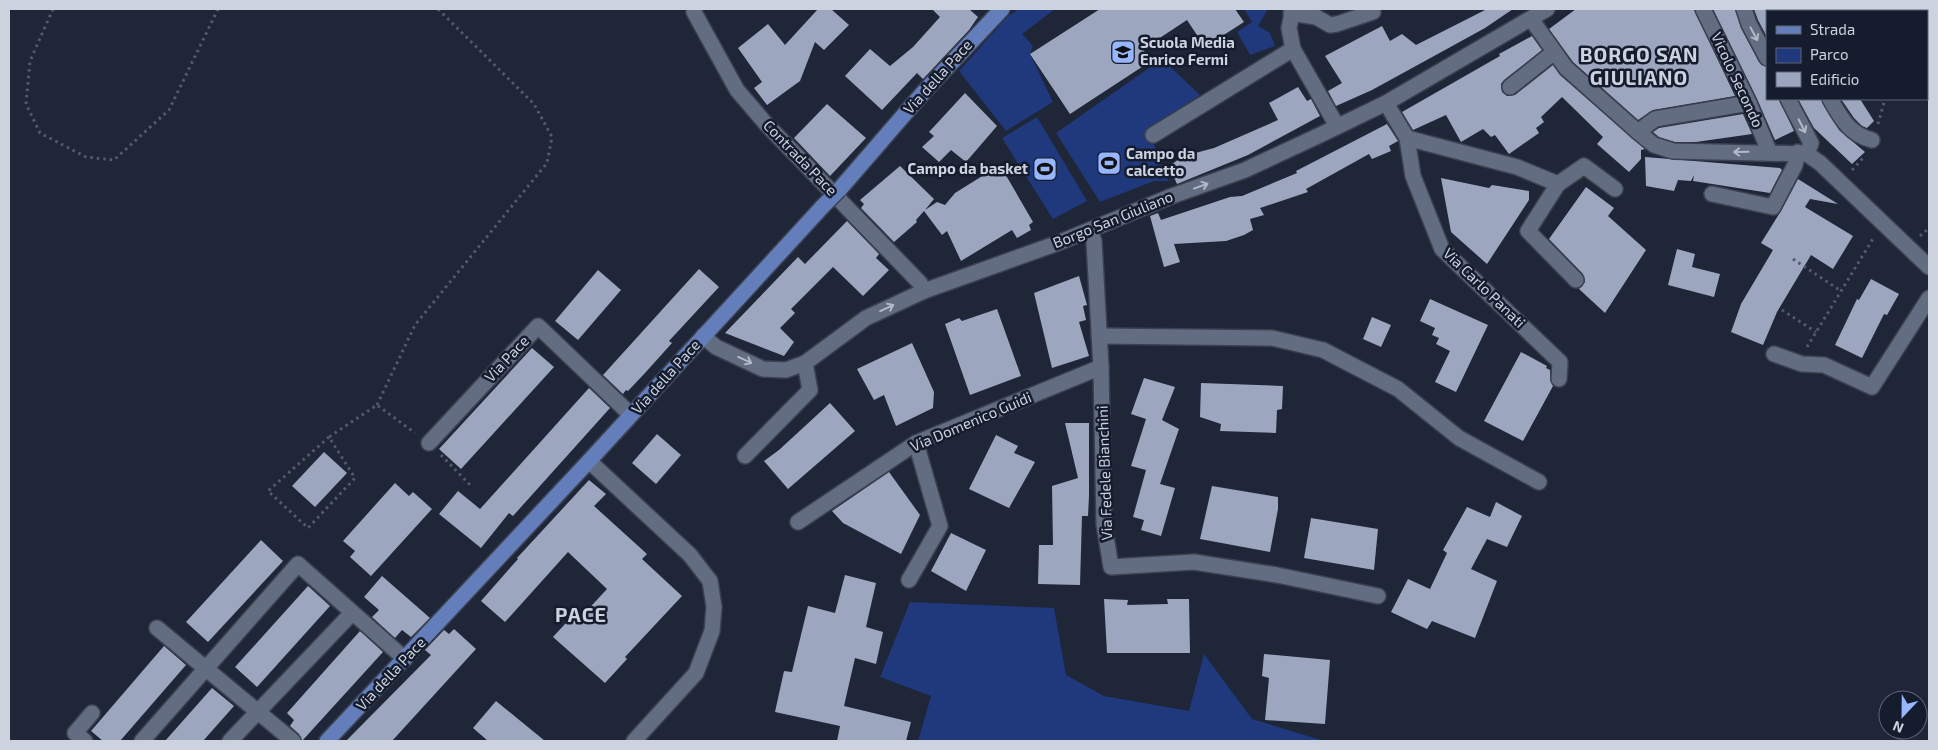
<svg xmlns="http://www.w3.org/2000/svg" width="1938" height="750" viewBox="0 0 1938 750" font-family="'Exo 2',sans-serif">
<rect width="100%" height="100%" fill="#1e2638"/>
<g fill="#20387c">
<polygon points="1019,9 1055,9 1022,34 1033,46 1030,54 1053,102 1006,131 959,71 1008,16"/>
<polygon points="1244,9 1268,9 1258,26 1270,33 1275,46 1250,55 1237,32 1252,22"/>
<polygon points="1162,59 1200,95 1148,130 1169,181 1154,181 1100,202 1056,133"/>
<polygon points="1037,117 1087,201 1053,219 1002,138"/>
<polygon points="910,602 1054,608 1066,675 1104,696 1189,711 1204,654 1252,719 1324,741 918,741 931,696 880,677"/>
</g>
<g fill="#9ca7bf">
<polygon points="818,9 831,9 849,25 824,50 815,42 800,81 767,105 754,88 762,82 738,48 768,24 785,45"/>
<polygon points="932,9 969,9 978,17 969,30 923,79 917,73 882,110 845,76 870,49 890,66 913,47 940,17"/>
<polygon points="1100,9 1235,9 1244,22 1205,47 1187,20 1143,49 1151,61 1070,114 1030,54"/>
<polygon points="1487,9 1513,9 1485,28 1445,50 1372,90 1336,106 1328,91 1342,83 1325,56 1382,26 1390,41 1402,34 1416,45"/>
<polygon points="1576,9 1694,9 1735,96 1653,110 1638,120 1573,62 1549,29"/>
<polygon points="1713,9 1735,9 1741,28 1759,62 1767,67 1767,99 1779,99 1794,131 1775,140 1757,99"/>
<polygon points="1754,9 1767,9 1767,37 1758,20"/>
<polygon points="1532,36 1542,50 1504,80 1501,84 1502,92 1507,96 1515,95 1553,65 1560,75 1645,149 1641,150 1641,159 1629,172 1597,144 1603,137 1562,97 1541,117 1544,122 1536,128 1539,133 1509,154 1495,135 1491,137 1483,129 1461,142 1446,115 1413,130 1402,112 1500,56 1499,54"/>
<polygon points="1298,87 1307,101 1311,99 1320,116 1248,155 1177,184 1169,166 1184,156 1214,148 1278,120 1269,103"/>
<polygon points="965,93 997,126 966,162 951,150 939,162 922,147 934,136 929,132"/>
<polygon points="1798,99 1821,99 1839,130 1865,152 1852,164 1814,128"/>
<polygon points="1841,99 1860,99 1874,121 1867,128 1862,126 1854,118"/>
<polygon points="827,104 866,138 830,176 794,138"/>
<polygon points="1743,114 1752,134 1696,142 1675,142 1659,137 1653,132 1659,128"/>
<polygon points="1387,124 1398,141 1389,146 1391,151 1372,159 1369,154 1306,189 1308,192 1260,208 1264,215 1250,219 1253,230 1244,235 1226,241 1174,244 1180,262 1164,267 1150,216 1158,213 1161,220 1230,197 1242,196 1297,173 1296,171"/>
<polygon points="1645,157 1780,168 1782,170 1770,193 1693,181 1694,175 1691,181 1678,180 1674,191 1646,186"/>
<polygon points="1000,165 1033,222 1029,225 1031,230 1017,238 1012,230 961,261 947,231 942,235 924,211 916,220 917,222 894,242 861,208 864,204 860,200 900,166 934,199 925,210 937,202 945,205 955,193"/>
<polygon points="1441,178 1489,188 1492,185 1529,191 1529,200 1487,264 1451,232"/>
<polygon points="1798,179 1838,204 1810,199 1805,207 1853,236 1833,269 1811,255 1777,312 1763,345 1731,332 1741,304 1773,250 1761,243 1781,211"/>
<polygon points="1586,187 1614,208 1608,216 1646,250 1605,313 1579,289 1585,282 1583,274 1549,239"/>
<polygon points="847,221 879,254 876,258 889,270 863,296 833,267 791,309 795,313 780,328 794,342 784,356 725,333 798,257 805,264"/>
<polygon points="1677,249 1695,254 1692,267 1720,274 1714,297 1668,285"/>
<polygon points="699,269 719,287 669,341 672,343 645,373 628,391 626,390 623,394 603,375"/>
<polygon points="598,270 621,290 578,340 555,321"/>
<polygon points="1079,276 1087,305 1083,306 1086,320 1079,322 1089,356 1052,368 1034,293"/>
<polygon points="1871,279 1899,294 1887,315 1884,314 1862,358 1835,345 1857,299 1859,300"/>
<polygon points="1430,299 1488,325 1456,392 1435,382 1450,351 1436,344 1439,338 1432,335 1435,328 1420,321"/>
<polygon points="997,309 1021,376 970,395 945,324 959,318 962,321"/>
<polygon points="1372,317 1391,325 1381,347 1363,339"/>
<polygon points="912,343 934,392 933,408 896,426 884,395 874,400 857,369"/>
<polygon points="532,348 554,367 461,469 439,449"/>
<polygon points="1521,352 1547,366 1546,368 1550,370 1550,379 1553,386 1523,441 1484,421"/>
<polygon points="1144,378 1175,387 1162,420 1179,429 1160,484 1175,488 1161,536 1141,530 1144,520 1133,517 1146,470 1131,466 1146,419 1131,414"/>
<polygon points="1201,383 1283,386 1282,409 1277,410 1276,433 1220,431 1221,424 1200,417"/>
<polygon points="589,388 610,408 513,516 509,513 481,548 439,514 458,491 480,509"/>
<polygon points="830,403 855,431 788,489 764,461 779,450"/>
<polygon points="1065,423 1089,423 1089,496 1088,516 1082,516 1080,585 1038,584 1039,545 1053,545 1052,486 1078,478"/>
<polygon points="657,434 681,455 656,484 632,463"/>
<polygon points="996,435 1018,446 1014,453 1035,462 1009,508 969,489"/>
<polygon points="324,452 347,473 315,507 292,486"/>
<polygon points="889,472 920,515 901,554 843,523 832,511"/>
<polygon points="589,480 606,494 594,506 647,554 642,559 682,596 625,657 627,659 605,683 553,637 576,612 581,617 607,589 568,552 505,622 481,601 518,559 517,558"/>
<polygon points="395,483 409,496 413,492 432,509 371,576 350,557 355,551 343,541"/>
<polygon points="1212,486 1278,497 1278,509 1270,552 1200,539"/>
<polygon points="1496,502 1522,516 1507,547 1487,539 1471,569 1497,581 1475,638 1432,621 1427,629 1391,612 1408,579 1430,589 1447,553 1443,550 1467,507 1490,517"/>
<polygon points="1311,518 1378,529 1374,570 1304,558"/>
<polygon points="951,533 986,550 966,591 931,571"/>
<polygon points="261,540 283,561 208,642 186,622"/>
<polygon points="845,575 876,583 866,627 883,632 876,664 855,658 844,706 911,722 906,741 837,741 840,726 775,712 784,671 792,672 808,606 835,613"/>
<polygon points="382,576 430,618 411,637 402,630 395,638 372,617 379,610 364,597"/>
<polygon points="308,586 330,606 257,687 235,667"/>
<polygon points="1104,599 1128,600 1127,605 1168,604 1167,599 1189,599 1190,653 1107,653"/>
<polygon points="454,629 476,649 392,741 346,741 431,655 425,650 444,630 449,634"/>
<polygon points="360,631 383,652 302,741 299,734 290,726 294,720 287,713"/>
<polygon points="164,646 186,665 120,741 103,741 91,731"/>
<polygon points="1264,654 1330,660 1325,724 1265,720 1269,678 1262,676"/>
<polygon points="212,688 234,706 203,741 165,741"/>
<polygon points="496,701 545,741 488,741 473,728"/>
</g>
<g fill="none" stroke-linecap="round" stroke-linejoin="round">
<g stroke="#3b4151" stroke-width="18">
<g id="minor">
<polyline points="1293,9 1289,28 1293,49 1337,126"/>
<polyline points="1703,9 1749,103 1769,151"/>
<polyline points="1744,9 1749,24 1767,58"/>
<polyline points="1784,9 1785,11"/>
<polyline points="1866,11 1870,9"/>
<polyline points="694,12 737,90 766,124 920,283 924,291"/>
<polyline points="1291,13 1316,17 1330,25 1337,24 1373,12"/>
<polyline points="1531,19 1566,68 1638,132 1654,145 1673,151 1807,154 1820,163 1929,267"/>
<polyline points="1510,87 1553,53"/>
<polyline points="1788,99 1811,143 1807,154"/>
<path d="M1830,99c11,19 19,35 42,41"/>
<polyline points="1386,103 1407,138 1413,176 1442,249 1560,362 1559,379"/>
<polyline points="1638,132 1655,119 1749,103"/>
<polyline points="1153,135 1293,49"/>
<polyline points="1407,138 1517,167 1558,184 1584,166 1615,189"/>
<polyline points="1558,184 1528,231 1576,280"/>
<polyline points="1712,194 1773,207 1795,165 1798,152"/>
<polyline points="1090,230 1094,241 1101,367 1104,524 1111,567 1194,562 1277,575 1378,596"/>
<polyline points="703,336 716,347 763,369 786,370 805,363 866,318 924,291 1058,243 1172,196 1245,170 1320,135 1386,103 1547,9"/>
<polyline points="1099,336 1272,338 1323,350 1398,389 1459,438 1539,482"/>
<polyline points="1774,354 1802,364 1824,365 1872,387 1929,298"/>
<polyline points="429,443 538,326 631,415"/>
<polyline points="745,456 810,390 805,363"/>
<polyline points="589,461 690,555 710,581 714,607 712,631 696,673 634,741"/>
<polyline points="798,522 916,443 1101,367"/>
<polyline points="909,580 940,526 916,443"/>
<polyline points="157,628 293,741"/>
<polyline points="85,741 75,733 92,713"/>
<polyline points="142,741 298,564 405,659"/>
<polyline points="230,741 352,613"/>
</g>
</g>
<g stroke="#3b4151" stroke-width="18">
<g id="major">
<polyline points="1882,9 1884,11"/>
<polyline points="1927,49 1929,50"/>
<polyline points="839,190 922,94 1002,9"/>
<polyline points="327,741 589,461 823,206"/>
</g>
</g>
<g stroke="#545b6b" stroke-width="3" stroke-dasharray="2.5 4" stroke-linecap="butt">
<polyline points="53,9 30,61 26,104 40,133 86,157 114,160 169,110 218,9"/>
<polyline points="1878,124 1885,99"/>
<polyline points="1852,170 1865,156"/>
<polyline points="1920,236 1929,228"/>
<polyline points="1793,259 1841,291"/>
<polyline points="1782,310 1816,332"/>
<polyline points="1807,347 1874,237"/>
<polyline points="377,405 415,325 547,163 552,137 534,104 438,9"/>
<polyline points="329,437 268,491 308,528 355,478 329,437 377,405 415,433"/>
<polyline points="441,455 472,487"/>
</g>
<use href="#minor" stroke="#636d82" stroke-width="15"/>
<use href="#major" stroke="#647ebb" stroke-width="15"/>
<g stroke="#3b4151" stroke-width="18" stroke-linecap="butt">
<polyline id="major-bridge" points="823,206 839,190"/>
</g>
<use href="#major-bridge" stroke="#647ebb" stroke-width="15"/>
</g>
<defs><path id="oneway-shaft" d="M-6 0H5M1.5-3L5.5 0L1.5 3" fill="none" stroke-width="1.6" stroke-linecap="round" stroke-linejoin="round" transform="scale(1.25)"/></defs>
<g stroke="#b2b9c7">
<use href="#oneway-shaft" transform="translate(1754 34) rotate(62)"/>
<use href="#oneway-shaft" transform="translate(1802 126) rotate(63)"/>
<use href="#oneway-shaft" transform="translate(1741 152) rotate(179)"/>
<use href="#oneway-shaft" transform="translate(1201 186) rotate(-20)"/>
<use href="#oneway-shaft" transform="translate(887 308) rotate(-25)"/>
<use href="#oneway-shaft" transform="translate(745 360) rotate(25)"/>
</g>
<defs>
<g id="school-square" transform="scale(1.25)"><rect x="-9" y="-9" width="18" height="18" rx="4" fill="#97b6fd" stroke="#151c2e"/><path d="M0-5L7-2L0 1L-7-2ZM-4 1L0 2.5L4 1V4Q0 6-4 4Z" fill="#111"/></g>
<g id="stadium-square" transform="scale(1.25)"><rect x="-9" y="-9" width="18" height="18" rx="4" fill="#97b6fd" stroke="#151c2e"/><path d="M0-5a6.5 5 0 1 0 0 10a6.5 5 0 1 0 0-10ZM-3.5-1.8h7v3.6h-7Z" fill="#111"/></g>
</defs>
<g fill-rule="evenodd">
<use href="#school-square" x="1123" y="52"/>
<use href="#stadium-square" x="1109" y="163"/>
<use href="#stadium-square" x="1045" y="169"/>
</g>
<g text-anchor="middle" stroke-width="5" stroke-linejoin="round" paint-order="stroke">
<g font-size="15" font-weight="bold" fill="#ccd2de" stroke="#151c2e" text-anchor="start">
<text x="1140" y="48">Scuola Media<tspan x="1140" dy="17">Enrico Fermi</tspan></text>
<text x="1126" y="159">Campo da<tspan x="1126" dy="17">calcetto</tspan></text>
<text x="1028" y="174" text-anchor="end">Campo da basket</text>
</g>
<g font-size="15" fill="#ccd2de" stroke="#151c2e">
<text transform="translate(938 77) rotate(-48)" y="5">Via della Pace</text>
<text transform="translate(1737 80) rotate(65)" y="5">Vicolo Secondo</text>
<text transform="translate(800 158) rotate(46)" y="5">Contrada Pace</text>
<text transform="translate(1113 220) rotate(-22)" y="5">Borgo San Giuliano</text>
<text transform="translate(1484 288) rotate(44)" y="5">Via Carlo Panati</text>
<text transform="translate(507 359) rotate(-47)" y="5">Via Pace</text>
<text transform="translate(666 377) rotate(-48)" y="5">Via della Pace</text>
<text transform="translate(971 422) rotate(-23)" y="5">Via Domenico Guidi</text>
<text transform="translate(1105 473) rotate(-92)" y="5">Via Fedele Bianchini</text>
<text transform="translate(391 674) rotate(-47)" y="5">Via della Pace</text>
</g>
<g font-size="20" font-weight="bold" letter-spacing="1" fill="#ccd2de" stroke="#151c2e">
<text x="1639" y="62">BORGO SAN<tspan x="1639" dy="23">GIULIANO</tspan></text>
<text x="581" y="622">PACE</text>
</g>
</g>
<rect width="1938" height="750" fill="none" stroke="#ccd2de" stroke-width="20"/>
<rect x="1766" y="10" width="162" height="90" fill="#151c2e" stroke="#5e6574"/>
<rect x="1776" y="26" width="25" height="8" fill="#647ebb" stroke="#5e6574"/>
<text x="1810" y="35" font-size="15" fill="#ccd2de">Strada</text>
<rect x="1776" y="48" width="25" height="15" fill="#20387c" stroke="#5e6574"/>
<text x="1810" y="60" font-size="15" fill="#ccd2de">Parco</text>
<rect x="1776" y="72" width="25" height="15" fill="#9ca7bf" stroke="#5e6574"/>
<text x="1810" y="85" font-size="15" fill="#ccd2de">Edificio</text>
<g transform="translate(1903 715) rotate(202)"><circle r="24" fill="#151c2e" stroke="#5e6574"/>
<path d="M0-4L9 19L0 12L-9 19Z" fill="#97b6fd"/>
<text y="-8" font-size="14" font-weight="bold" text-anchor="middle" fill="#ccd2de">N</text>
</g>
</svg>
